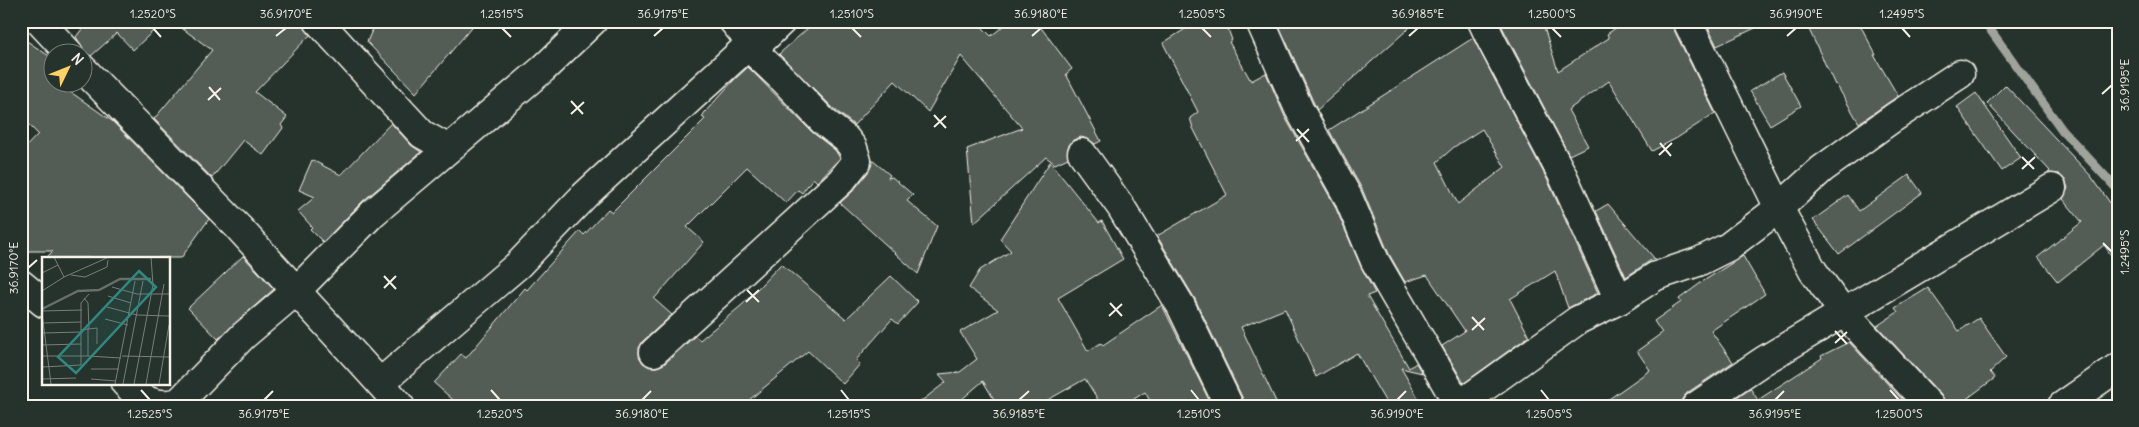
<svg xmlns="http://www.w3.org/2000/svg" width="2139" height="427" viewBox="0 0 2139 427" font-family="Delius,sans-serif">
<rect width="100%" height="100%" fill="#26332d"/>
<filter id="ink" filterUnits="userSpaceOnUse"><feTurbulence type="fractalNoise" baseFrequency=".02" numOctaves="2"/><feDisplacementMap in="SourceGraphic" scale="10" xChannelSelector="R" yChannelSelector="G"/><feConvolveMatrix kernelMatrix="1 2 1 2 8 2 1 2 1" color-interpolation-filters="sRGB"/></filter>
<g filter="url(#ink)">
<g fill="none" stroke-linecap="round" stroke-linejoin="round">
<polyline stroke="#9fa39b" stroke-width="9" points="1984,21 2063,131 2118,190"/>
</g>
<g fill="#525c55" stroke="#f4f1e8" fill-rule="evenodd">
<polygon points="88,21 164,21 133,50 117,33 91,56 83,53 83,48 76,37"/>
<polygon points="172,21 303,21 303,25 310,35 255,92 287,117 281,125 283,128 263,155 243,140 212,178 154,119 212,50"/>
<polygon points="376,21 477,21 416,93 367,42"/>
<polygon points="816,21 982,21 980,25 991,36 1010,21 1036,21 1072,69 1066,74 1101,141 1095,144 1088,139 1081,137 1073,140 1068,147 1068,158 1055,164 1046,157 974,223 967,149 1022,128 961,56 928,112 895,81 854,125 834,109 779,54"/>
<polygon points="1198,21 1225,21 1232,40 1229,42 1251,81 1266,73 1285,117 1334,204 1361,267 1375,293 1367,296 1409,368 1416,363 1422,373 1401,368 1423,406 1388,406 1357,353 1316,377 1285,309 1241,327 1278,406 1244,406 1243,399 1195,299 1157,236 1227,195 1193,128 1190,118 1198,112 1163,43"/>
<polygon points="1277,21 1417,21 1317,110"/>
<polygon points="1499,21 1542,21 1558,71 1609,38 1607,34 1626,21 1672,21 1673,28 1715,113 1677,138 1652,151 1609,81 1568,110 1588,146 1569,155"/>
<polygon points="1705,21 1770,21 1717,46"/>
<polygon points="1805,21 1858,21 1876,55 1874,55 1898,96 1859,123 1836,84 1835,85"/>
<polygon points="21,37 52,58 52,82 61,82 59,84 112,121 209,219 181,258 46,258 53,251 21,251 21,152 38,134 21,117"/>
<path d="M1473,38l75,143 50,112 -30,15 -13,-37 -45,28 19,37 -65,47 -22,-37 23,-15 -38,-56 -22,7 -16,-28 -27,-65 -33,-59zM1482,129l23,38 -47,37 -21,-42 17,-15z"/>
<polygon points="748,67 812,132 835,150 840,158 817,182 813,178 802,193 798,190 786,203 747,167 687,227 704,242 654,299 672,315 643,341 639,348 639,356 643,363 650,367 657,367 664,364 695,336 700,340 742,305 781,264 846,319 891,276 918,302 898,324 892,319 856,360 860,364 843,384 808,351 742,406 460,406 434,383 461,354 466,358 525,288 527,290 580,231 584,235 608,209 612,212 705,119 702,117 705,112 733,81"/>
<polygon points="1782,72 1801,106 1770,125 1750,91"/>
<polygon points="2005,85 2091,176 2118,214 2118,265 2104,245 2058,282 2038,257 2082,222 2063,199 2068,188 2065,180 2059,174 2048,173 2050,171 1987,103"/>
<polygon points="1976,93 2021,158 2002,171 1957,107"/>
<polygon points="391,123 411,145 421,152 363,201 323,242 310,229 312,227 298,211 315,197 299,190 312,160 341,175"/>
<polygon points="872,160 890,175 888,178 892,177 913,195 907,201 937,226 918,274 840,203 853,191 869,171"/>
<polygon points="1050,162 1099,223 1102,221 1123,259 1058,298 1088,351 1101,343 1103,345 1162,305 1212,406 1153,406 1145,392 1123,406 1102,406 1085,379 1037,406 998,406 983,381 954,406 915,406 946,382 939,374 960,372 977,359 960,332 998,310 969,288 980,270 1011,251 1000,239"/>
<polygon points="1909,175 1922,193 1839,254 1813,220 1848,195 1859,211"/>
<polygon points="1608,204 1654,258 1626,277 1596,211"/>
<polygon points="243,256 274,289 218,339 188,308"/>
<polygon points="1743,256 1765,294 1711,331 1733,362 1687,393 1682,399 1681,406 1599,406 1650,370 1637,351 1662,333 1654,321 1681,302 1679,299 1702,282"/>
<polygon points="1928,288 1959,331 1979,318 2006,357 1990,372 1995,378 1957,406 1945,406 1941,395 1877,326 1898,312 1895,308"/>
<polygon points="1849,342 1908,406 1724,406 1750,388 1758,400 1822,358 1821,356"/>
</g>
<g fill="none" stroke-linecap="round" stroke-linejoin="round">
<g stroke="#f4f1e8" stroke-width="31">
<g id="minor">
<polyline points="39,21 68,52"/>
<polyline points="318,21 422,134 447,148"/>
<polyline points="1260,21 1299,109 1348,197 1375,261 1459,406"/>
<polyline points="1482,21 1492,42 1562,174 1619,300"/>
<polyline points="1687,21 1779,208 1813,271 1844,313 1930,406"/>
<polyline points="752,50 782,21"/>
<polyline points="82,68 239,228 380,383"/>
<polyline points="1082,153 1121,207 1181,306 1229,406"/>
<polyline points="21,284 44,303"/>
<polyline points="654,352 841,181 857,161 853,148 846,139 823,121 785,81 752,50 751,43 733,21"/>
<path d="M125,383c15,16 31,26 54,19l64,-66 53,-45 77,-78 170,-144 50,-48"/>
<polyline points="400,406 380,383 518,265 585,195 751,43"/>
<polyline points="1458,406 1578,320 1619,300 1656,276 1698,262 1728,247 1779,208 1822,169 1893,118 1960,74"/>
<polyline points="1696,406 1763,361 2052,188"/>
<polyline points="2062,406 2118,367"/>
</g>
</g>
<use href="#minor" stroke="#26332d" stroke-width="28"/>
</g>
</g>
<path fill="none" stroke="#f4f1e8" stroke-width="2" d="M153,28l8,9M502,28l9,9M852,28l9,9M1202,28l9,9M1552,28l9,9M1902,28l8,9M276,36l10,-8M654,36l9,-8M1032,36l9,-8M1409,36l9,-8M1787,36l9,-8M209,87l11,13M2102,94l10,-9M208,100l13,-12M571,101l12,13M571,114l13,-12M934,115l12,13M934,127l12,-11M1297,129l12,13M1296,141l13,-12M1660,143l11,13M1659,155l13,-12M2022,157l12,12M2022,169l13,-12M2103,243l9,9M28,268l9,-8M384,276l12,13M384,288l12,-12M747,290l12,12M746,302l13,-12M1110,303l12,13M1109,316l13,-12M1472,317l12,13M1472,330l13,-12M1835,331l12,13M1835,343l12,-11M141,390l9,10M491,390l9,10M841,390l8,10M1191,390l8,10M1541,390l8,10M1890,390l9,10M264,400l9,-9M642,400l9,-9M1019,400l10,-9M1397,400l9,-9M1775,400l9,-9"/>
<g transform="translate(42 257)">
<rect width="128" height="128" fill="#26332d"/>
<path fill="none" stroke="#676f68" stroke-width="2.5" d="M0,52l36,-18 21,-1 21,-11h31"/>
<path fill="none" stroke="#787f78" stroke-width="1" d="M12,0l10,20M0,16l16,-8M29,18l14,2 22,-10 1,-7M70,30l25,7h32M0,34l22,-14 45,-20M66,39l23,7M42,41l4,5 1,26M65,50l30,8 32,1M0,54l40,-1M0,56l9,71M63,62l23,6M1,66l38,-1M46,71v28l33,2M39,73l16,-2v16M1,76l38,-1M0,88l39,-1M0,99h46M80,99l47,1M0,110l39,-2v-62l8,-9M49,112h28M0,122l34,-1M49,122l25,2M73,127l20,-103M81,127l20,-103M92,127l19,-99 -2,-28M104,127l18,-100M117,127l10,-59"/>
<path fill="#318880" fill-opacity="0.15" stroke="#318880" stroke-width="2.5" d="M97,14l17,16 -80,86 -18,-16z"/>
<rect width="128" height="128" fill="none" stroke="#f4f1e8" stroke-width="2.5"/>
</g>
<rect width="2139" height="427" fill="none" stroke="#26332d" stroke-width="55"/>
<g transform="translate(68 68) rotate(47)"><circle r="24" fill="#26332d" stroke="#787f78"/>
<path d="M0-4L9 19L0 12L-9 19Z" fill="#ffd166"/>
<text y="-8" font-size="14" font-weight="bold" text-anchor="middle" fill="#f4f1e8">N</text>
</g>
<rect x="28" y="28" width="2084" height="372" fill="none" stroke="#f4f1e8" stroke-width="2"/>
<g font-size="12" text-anchor="middle" fill="#f4f1e8">
<text x="153" y="18">1.2520°S</text>
<text x="286" y="18">36.9170°E</text>
<text x="502" y="18">1.2515°S</text>
<text x="663" y="18">36.9175°E</text>
<text x="852" y="18">1.2510°S</text>
<text x="1041" y="18">36.9180°E</text>
<text x="1202" y="18">1.2505°S</text>
<text x="1418" y="18">36.9185°E</text>
<text x="1552" y="18">1.2500°S</text>
<text x="1796" y="18">36.9190°E</text>
<text x="1902" y="18">1.2495°S</text>
<text transform="translate(2125 85) rotate(-90)" y="4">36.9195°E</text>
<text transform="translate(2125 252) rotate(-90)" y="4">1.2495°S</text>
<text transform="translate(14 268) rotate(-90)" y="4">36.9170°E</text>
<text x="150" y="418">1.2525°S</text>
<text x="264" y="418">36.9175°E</text>
<text x="500" y="418">1.2520°S</text>
<text x="642" y="418">36.9180°E</text>
<text x="849" y="418">1.2515°S</text>
<text x="1019" y="418">36.9185°E</text>
<text x="1199" y="418">1.2510°S</text>
<text x="1397" y="418">36.9190°E</text>
<text x="1549" y="418">1.2505°S</text>
<text x="1775" y="418">36.9195°E</text>
<text x="1899" y="418">1.2500°S</text>
</g>
</svg>
